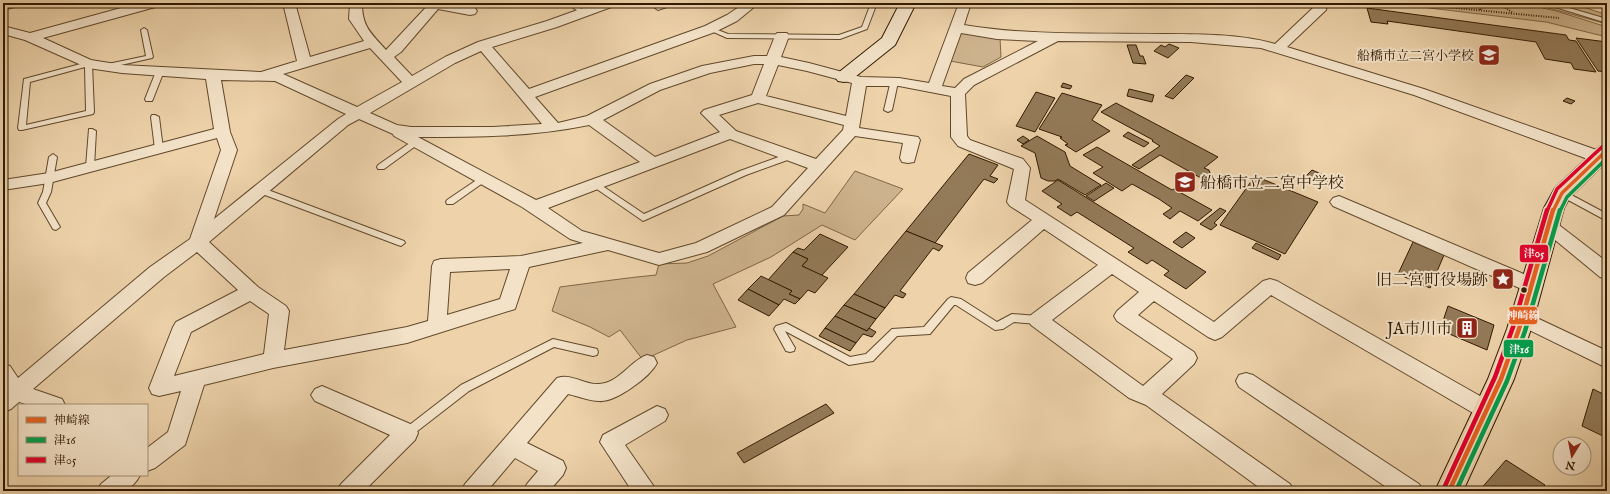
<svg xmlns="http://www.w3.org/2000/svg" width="1610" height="494" viewBox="0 0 1610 494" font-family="'IM FELL English','Noto Serif JP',serif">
<rect width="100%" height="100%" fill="#edd2aa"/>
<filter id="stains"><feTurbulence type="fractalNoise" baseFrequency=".005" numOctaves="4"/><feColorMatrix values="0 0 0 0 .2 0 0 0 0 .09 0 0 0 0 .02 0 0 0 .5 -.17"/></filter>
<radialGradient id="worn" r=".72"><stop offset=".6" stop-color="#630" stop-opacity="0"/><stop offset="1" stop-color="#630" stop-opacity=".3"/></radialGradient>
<g fill="#cdb38d" stroke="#7f6646">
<polygon points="1331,3 1520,3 1556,11 1607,27 1607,37 1546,22 1413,6"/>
<polygon points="1530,3 1572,3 1607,15 1607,24"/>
<polygon points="964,32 1000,38 1001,57 983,67 950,61 959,34"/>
<path d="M855,171l48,18 -48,51 -33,-15 -51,32 -58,27 23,43 -49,13 -44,20 -23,-30 -11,7 -19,-10 -38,-16 8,-24c32,-4 63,-9 96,-12l3,-11 28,-1 21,-7 75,-40 16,-1 4,-6v-5l22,9z"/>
</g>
<g fill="#937a58" stroke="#311a00">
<polygon points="1367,8 1566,35 1569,40 1576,41 1596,72 1574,69 1571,63 1545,59 1536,42 1387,21 1388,24 1371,22"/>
<polygon points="1576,38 1607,42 1607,72 1598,71"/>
<polygon points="1169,44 1179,48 1168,58 1154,51 1161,45 1165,47"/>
<polygon points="1127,45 1136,45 1140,56 1143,56 1146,64 1133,63"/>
<polygon points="1186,75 1194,78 1173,99 1165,96"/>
<polygon points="1063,83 1072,86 1070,89 1061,87"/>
<polygon points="1129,89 1154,95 1152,102 1127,96"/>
<polygon points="1036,92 1055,98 1035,132 1016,126"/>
<polygon points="1062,93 1102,105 1092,120 1110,131 1076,152 1065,145 1068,144 1060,138 1062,137 1039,129"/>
<polygon points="1567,98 1575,101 1571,104 1563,101"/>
<polygon points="1116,103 1218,157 1204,168 1209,170 1211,176 1199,177 1160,155 1139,169 1132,165 1160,146 1152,141 1153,140 1101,112"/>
<polygon points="1128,132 1149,143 1144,147 1123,136"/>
<polygon points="1023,136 1029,140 1023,144 1017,140"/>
<polygon points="1037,136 1065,152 1070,166 1101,185 1085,195 1058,179 1055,181 1048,181 1041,178 1035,153 1021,146"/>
<polygon points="1097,147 1172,190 1174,189 1212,210 1198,221 1180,211 1170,219 1163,214 1172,208 1159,199 1132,184 1122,191 1093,173 1103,167 1083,155"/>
<polygon points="969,154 998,165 990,176 998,179 994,183 984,179 935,243 906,231"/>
<polygon points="1312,170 1333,179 1327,186 1306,176"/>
<polygon points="1255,176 1318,202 1285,254 1220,225"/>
<polygon points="1058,180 1206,272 1186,289 1164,275 1169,271 1152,260 1147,264 1128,252 1134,248 1077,212 1071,216 1057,207 1062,204 1042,191"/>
<polygon points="1106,183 1114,188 1094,201 1086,196"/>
<polygon points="1220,208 1226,211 1214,223 1217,225 1211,230 1200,224"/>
<polygon points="906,231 943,246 939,251 933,248 900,291 906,294 903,298 895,295 885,308 854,294"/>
<polygon points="1186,232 1195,238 1182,248 1173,242"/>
<polygon points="820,234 848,247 821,276 802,266 808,259 793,252 798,248 804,250"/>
<polygon points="1413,242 1444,255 1430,288 1398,274"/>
<polygon points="1256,243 1281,255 1278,260 1252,248"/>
<polygon points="793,252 808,259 802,266 828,278 815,293 808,290 800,299 789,294 792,291 768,280"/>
<polygon points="761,276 792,291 789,294 800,299 795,304 784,299 779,305 748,289"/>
<polygon points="748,289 779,305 769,316 738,300"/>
<polygon points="854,294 885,308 876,319 844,305"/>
<polygon points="844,305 876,319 867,331 835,316"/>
<polygon points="1448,306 1494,325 1487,350 1440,330"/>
<polygon points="835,316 867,331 869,328 876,332 872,337 863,334 856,343 825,328"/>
<polygon points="825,328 856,343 850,351 819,336"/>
<polygon points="1593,389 1607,396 1607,438 1582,426"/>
<polygon points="826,404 834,413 744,463 737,453"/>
<polygon points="1506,460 1545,485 1540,491 1479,491"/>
</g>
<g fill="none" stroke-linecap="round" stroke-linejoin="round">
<g stroke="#60482a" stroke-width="2">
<g id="lane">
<polygon points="566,3 573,3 586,12 581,13"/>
<polygon points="668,3 678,3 658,10 655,8"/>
<polygon points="871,3 877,3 867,29 840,39 727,38 707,29 710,27 728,34 839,35 862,27"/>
<polygon points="1542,3 1552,3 1607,19 1607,23"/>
<polygon points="144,28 147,30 153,57 152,58 103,69 103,65 146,56 141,30"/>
<path d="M88,62l4,2 2,48 -1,2 -71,16h-3l-1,-2 6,-49zM85,67l1,44 -60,14 4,-43z"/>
<polygon points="157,69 160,69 164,71 153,99 152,101 146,101 145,99"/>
<polygon points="891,80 894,80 898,82 892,110 888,112 884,110"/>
<polygon points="152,115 155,115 159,117 163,149 159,151 155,149 151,117"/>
<polygon points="89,129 92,129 96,131 94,167 90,170 86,167"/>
<polygon points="414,140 417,140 421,142 384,169 378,169 377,167 378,165"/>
<polygon points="53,154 57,157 51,192 46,203 60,227 56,230 53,229 38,203 43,192 49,157"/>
<polygon points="787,154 793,154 794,156 793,158 746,175 643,221 591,185 592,183 598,183 644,214 740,171"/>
<polygon points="484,175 487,176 488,178 487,180 453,204 447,204 446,202 447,200"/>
<polygon points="260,187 404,241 405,243 401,246 398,245 257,192 256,190"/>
<polygon points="1562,190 1607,214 1607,221 1559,195 1558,193 1559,191"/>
<polygon points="951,297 961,299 997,322 1012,314 1038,316 1041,317 1043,320 1041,323 1038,324 1014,322 1003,329 995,330 956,305 954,305 930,334 897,336 873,361 849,365 785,331 795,348 794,351 790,352 786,351 774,329 776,326 786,323 850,357 866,354 892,329 924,327 948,299"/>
<polygon points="553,339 593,348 597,349 598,352 597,355 593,356 554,347 469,391 411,436 407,438 403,436 402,433 403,430 461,385"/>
</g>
</g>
<g stroke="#60482a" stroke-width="2">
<g id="street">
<polygon points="3,3 19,3 18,6 3,10"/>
<path d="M139,3h21l-1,3 -116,32 48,22 31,5 139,7 36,-11 -14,-58h12l15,54 54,-16 -15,-22 1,-16h12c0,24 9,30 24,47l44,-47h16l29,5 2,3 -2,3 -5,1 -32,-6 -37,43 -7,5 18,19 33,-19 33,-15 69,-21 50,-18h18l-1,3 -57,21 -65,20 37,42 176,-63 22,-11 18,-12h14l-22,18 -22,11 -180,65 23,26 29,-7 63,-32 52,-18 52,-10h13l8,-20 2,-3h10l2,3 -8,21 28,6 52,14 38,1 30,5 30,-80h12l-7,22c65,11 133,8 199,9 34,0 80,0 112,10l40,-38v-3h12l-1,7 -39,37 137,42 181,64 2,4 -2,4 -6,1 -6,-1 -179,-66 -153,-47 -70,-6 -133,-1 -84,44 -9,9 2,42 3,4 53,19 7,9 -5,32 189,122 49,-41 7,-2 7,2 219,124 3,6 -3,6 -8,3 -8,-3 -209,-122 -49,42 -7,3 -7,-3 -54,-36 -16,14 56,37 3,6 -3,6 -32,30 128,90 4,7h-30l-118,-86 -17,-7 -98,-73 -3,-5 3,-5 67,-50 -54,-36 -62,54 -7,2 -7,-2 -2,-5 2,-5 64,-53 -22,-14 -3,-4 7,-33 -56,-23 -7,-9v-41l-52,-10h-33l-7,42 59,9 2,3 -6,22 -6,1 -6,-1 -2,-4 3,-15 -48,-7 -71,79 -77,37 -48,13 -51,-15 -79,17 -14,42 -108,34 -134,25 -69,17 -19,60 -30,23 -8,3v-23l21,-16 13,-41 -22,5 -7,-2 -3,-6 24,-61 3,-5 62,-32 -41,-38 -33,25 -131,112 29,10 3,6h-36l-10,-3 -8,7 -8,3v-48l7,2 8,12 132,-111 40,-28 31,-89 -4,-12 -168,45 -46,7v-10l46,-7 165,-44 -8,-50 -84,-6 -34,-5 -63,-28 -22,-6v-8l27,7zM961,33l36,6 41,2 -74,38 -9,9 -13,-2zM370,48l32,34 -45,25 -74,-33zM481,51l61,73 -49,3h-82l-14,-2 -27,-12 85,-50zM754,64h10l-12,31 -48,15 -3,3 19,19 -65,25 -52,-37 57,-30 50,-17zM778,65l29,6 45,12 -6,33 -80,-20zM221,80l54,1 71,33 -8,5 -124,100 23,-69 -7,-18zM758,103l86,22 -1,5 -27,29 -80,-28 -17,-16zM359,119l34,15 1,2 128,71 48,32 13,4 -62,13 -80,3 -7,2 -2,5 -4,55 -21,6 -123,23 5,-39 -3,-5 -28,-19 -49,-45 139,-117zM589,125l51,37 -104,38 -118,-63c59,0 113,0 171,-12zM730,139l78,29 -36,39 -76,36 -37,10 -77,-22 -34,-23zM510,269l-10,30 -53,16 3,-43zM1112,274l27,18 -22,19 -3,5 3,5 56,38 -30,27 -91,-66zM250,301l19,13 -5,40 -90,22 17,-44z"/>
<polygon points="1339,196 1538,280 1540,285 1538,290 1531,292 1524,290 1333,206 1330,202 1333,198"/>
<polygon points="1549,220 1555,222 1607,262 1607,279 1600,277 1543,230 1540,226 1543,222"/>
<polygon points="1522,311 1607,351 1607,368 1515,323 1512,318 1515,313"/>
<path d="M647,355l7,2 3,6c-7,14 -42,40 -58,38 -10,0 -21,-5 -31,-7l-41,49 36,18 3,7 -3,7 -14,16h-26l4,-7 11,-13 -23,-13 -28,33h-26l4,-7 92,-106c15,-5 27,7 42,6 20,-1 31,-23 48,-29z"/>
<polygon points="1246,373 1253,375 1419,484 1423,491 1392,491 1239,387 1236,381 1239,375"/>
<polygon points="322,386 415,426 418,433 415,440 364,491 337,491 341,484 390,435 315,401 311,395 315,389"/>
<polygon points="657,406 665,409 668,415 665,421 625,445 657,491 632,491 600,442 603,435"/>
<path d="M112,475h28c-9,19 -24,16 -43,16l4,-7z"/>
</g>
</g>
<g stroke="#311a00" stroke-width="2">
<polygon id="secondary" points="900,3 916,3 895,45 850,81 844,82 838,81 835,77 838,73 882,38"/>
</g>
<g stroke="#311a00" stroke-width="2">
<polygon id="highway" points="1607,144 1607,161 1570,197 1564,208 1531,329 1514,379 1463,491 1435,491 1488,379 1507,329 1544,208 1555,188 1600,146"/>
</g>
<g stroke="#311a00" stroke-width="2" stroke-dasharray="1 1.5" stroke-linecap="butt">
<polyline points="1499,3 1513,13"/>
<polyline points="1525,3 1535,5"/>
<polyline points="1334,4 1403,3 1559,18"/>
<polyline points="1480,10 1480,8 1497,3"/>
</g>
<use href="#lane" fill="#f3e2c8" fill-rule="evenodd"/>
<use href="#street" fill="#f3e2c8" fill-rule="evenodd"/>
<use href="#secondary" fill="#f3e2c8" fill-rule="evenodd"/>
<use href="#highway" fill="#edd2aa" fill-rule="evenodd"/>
<g stroke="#f3e2c8" stroke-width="6">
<polyline id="bus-1-far1" points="1553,211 1562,193 1607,150"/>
</g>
<g stroke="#f3e2c8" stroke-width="8">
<polyline id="bus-1" points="1449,491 1501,379 1519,329 1553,210"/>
</g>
<g stroke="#f3e2c8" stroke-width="6">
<polyline id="bus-2-far1" points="1560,211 1567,197 1607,158"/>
</g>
<g stroke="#f3e2c8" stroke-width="8">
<polyline id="bus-2" points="1456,491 1507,381 1525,331 1560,210"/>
</g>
<g stroke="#f3e2c8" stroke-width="6">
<polyline id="bus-3-far1" points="1547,211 1557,189 1603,146"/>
</g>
<g stroke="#f3e2c8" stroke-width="8">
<polyline id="bus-3" points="1444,488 1495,377 1513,327 1547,210"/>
</g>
<use href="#bus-1-far1" stroke="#e86120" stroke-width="3.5"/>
<use href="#bus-1" stroke="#e86120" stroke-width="4.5"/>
<use href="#bus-2-far1" stroke="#029f4d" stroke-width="3.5"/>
<use href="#bus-2" stroke="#029f4d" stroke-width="4.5"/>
<use href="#bus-3-far1" stroke="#e4002b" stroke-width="3.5"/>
<use href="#bus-3" stroke="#e4002b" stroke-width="4.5"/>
</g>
<defs>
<g id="school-square" transform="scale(1.15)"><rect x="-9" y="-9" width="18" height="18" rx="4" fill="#8f2418" stroke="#f3e2c8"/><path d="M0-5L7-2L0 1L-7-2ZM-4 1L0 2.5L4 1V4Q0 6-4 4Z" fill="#fff"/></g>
<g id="sight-square" transform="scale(1.15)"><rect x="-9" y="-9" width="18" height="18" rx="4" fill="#8f2418" stroke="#f3e2c8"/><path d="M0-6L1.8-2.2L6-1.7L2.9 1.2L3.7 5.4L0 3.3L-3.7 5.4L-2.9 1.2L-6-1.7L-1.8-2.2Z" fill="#fff"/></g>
<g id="building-square" transform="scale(1.15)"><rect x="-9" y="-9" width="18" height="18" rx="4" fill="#8f2418" stroke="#f3e2c8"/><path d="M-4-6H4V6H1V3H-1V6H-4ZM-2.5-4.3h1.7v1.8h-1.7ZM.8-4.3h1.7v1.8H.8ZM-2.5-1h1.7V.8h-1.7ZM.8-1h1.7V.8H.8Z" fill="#fff"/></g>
</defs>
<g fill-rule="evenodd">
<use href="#school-square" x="1489" y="55"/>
<use href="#school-square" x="1185" y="182"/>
<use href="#sight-square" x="1503" y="279"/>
<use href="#building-square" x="1467" y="328"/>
</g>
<circle fill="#311a00" stroke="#f3e2c8" stroke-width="1.5" cx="1524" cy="290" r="3.5"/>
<g text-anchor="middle" stroke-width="4" stroke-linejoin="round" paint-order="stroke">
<g font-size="13" fill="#311a00" stroke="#f3e2c8" text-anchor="end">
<text x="1474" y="60">船橋市立二宮小学校</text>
</g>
<g font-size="16" fill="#311a00" stroke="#f3e2c8" text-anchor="end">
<text x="1200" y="188" text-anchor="start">船橋市立二宮中学校</text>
<text x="1488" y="285">旧二宮町役場跡</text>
<text x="1452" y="334">JA市川市</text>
</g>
</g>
<g stroke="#f3e2c8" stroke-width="1.5">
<rect x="1519" y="244" width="30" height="19" rx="4" fill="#e4002b"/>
<rect x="1508" y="306" width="30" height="19" rx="4" fill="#e86120"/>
<rect x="1503" y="339" width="31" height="19" rx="4" fill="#029f4d"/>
</g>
<g font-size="11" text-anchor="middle" font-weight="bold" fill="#fff">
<text x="1534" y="257">津05</text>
<text x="1523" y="319">神崎線</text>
<text x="1519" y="353">津16</text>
</g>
<rect width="1610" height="494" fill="none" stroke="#edd2aa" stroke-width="16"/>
<rect x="4" y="4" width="1602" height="486" fill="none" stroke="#311a00" stroke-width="2"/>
<rect x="8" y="8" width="1594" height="478" fill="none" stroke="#311a00"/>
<rect x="18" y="404" width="130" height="72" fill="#f3e2c8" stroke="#a59278"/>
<rect x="26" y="417" width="20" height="6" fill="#e86120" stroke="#a59278"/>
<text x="54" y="424" font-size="12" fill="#311a00">神崎線</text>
<rect x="26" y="437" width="20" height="6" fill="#029f4d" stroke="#a59278"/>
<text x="54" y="444" font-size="12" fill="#311a00">津16</text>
<rect x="26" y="457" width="20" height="6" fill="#e4002b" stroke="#a59278"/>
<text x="54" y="464" font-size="12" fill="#311a00">津05</text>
<g transform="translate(1572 456) rotate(190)"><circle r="19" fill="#f3e2c8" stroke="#a59278"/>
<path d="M0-3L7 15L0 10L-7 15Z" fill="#8f2418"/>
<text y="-6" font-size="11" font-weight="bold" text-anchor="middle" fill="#311a00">N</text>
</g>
<rect width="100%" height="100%" filter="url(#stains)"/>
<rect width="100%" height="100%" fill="url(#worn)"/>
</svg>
